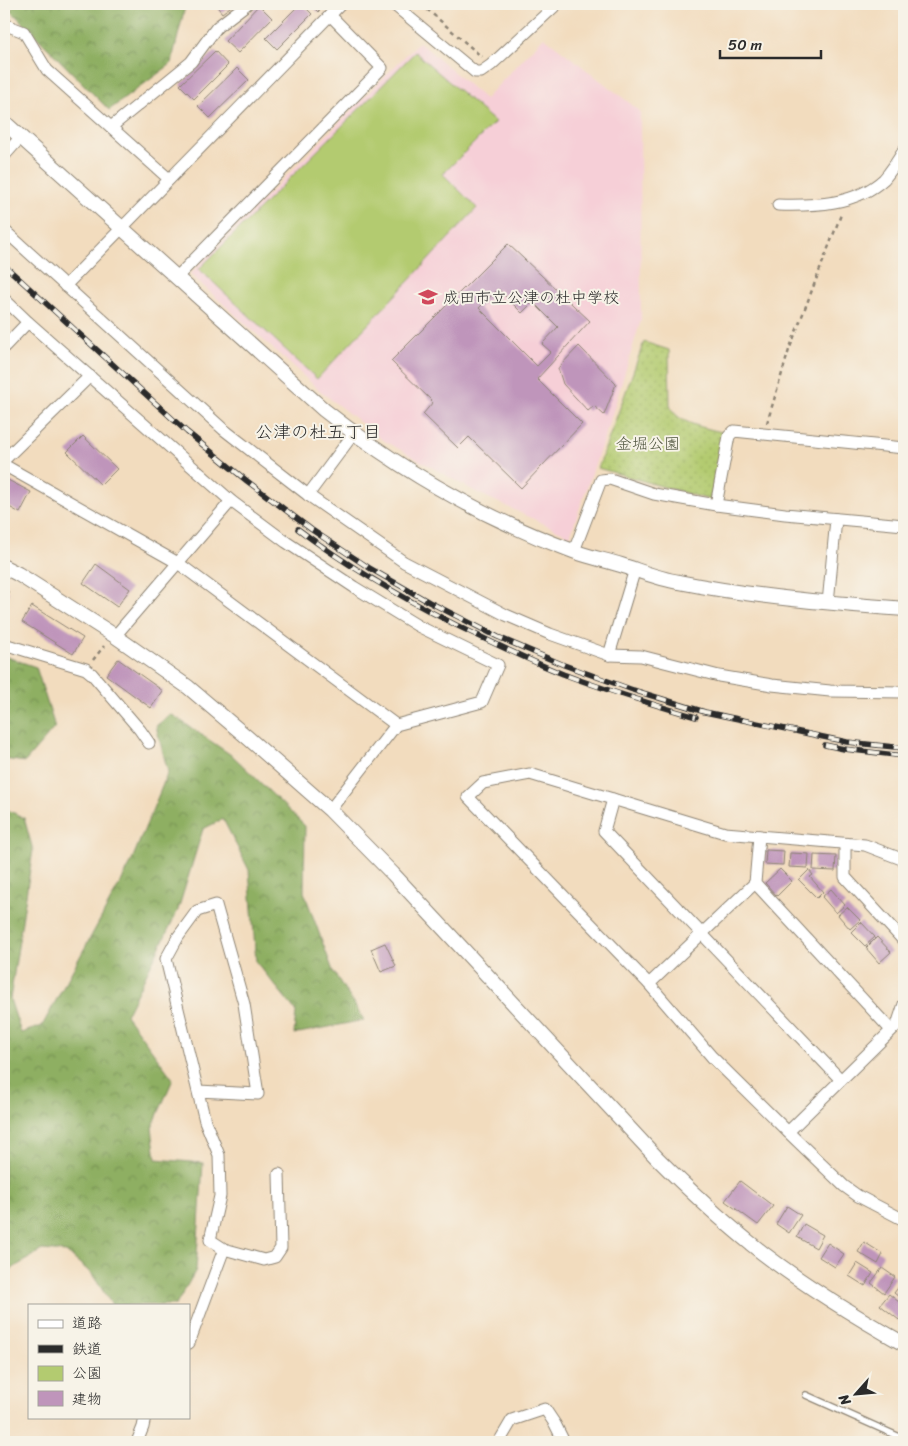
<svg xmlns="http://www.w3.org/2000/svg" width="908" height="1446" viewBox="0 0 908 1446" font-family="Sriracha,'Klee One',sans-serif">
<defs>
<pattern id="green-dots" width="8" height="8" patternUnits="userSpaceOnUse" patternTransform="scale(1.25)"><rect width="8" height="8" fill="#b3cb70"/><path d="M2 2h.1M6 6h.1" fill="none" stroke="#9aae61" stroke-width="1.8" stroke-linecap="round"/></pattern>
<pattern id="forest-crowns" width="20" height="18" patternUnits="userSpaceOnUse" patternTransform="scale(1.25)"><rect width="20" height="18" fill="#8eaf62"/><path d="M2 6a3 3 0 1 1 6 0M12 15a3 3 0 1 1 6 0" fill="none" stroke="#748f51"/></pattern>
</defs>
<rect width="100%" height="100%" fill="#f7f3e8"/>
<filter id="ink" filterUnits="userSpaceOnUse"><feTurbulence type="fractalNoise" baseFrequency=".02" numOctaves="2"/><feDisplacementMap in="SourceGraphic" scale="10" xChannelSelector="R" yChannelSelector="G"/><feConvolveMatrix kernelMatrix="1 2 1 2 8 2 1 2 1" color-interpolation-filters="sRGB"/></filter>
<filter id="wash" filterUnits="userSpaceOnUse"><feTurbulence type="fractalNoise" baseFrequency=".0096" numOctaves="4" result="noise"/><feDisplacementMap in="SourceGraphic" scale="20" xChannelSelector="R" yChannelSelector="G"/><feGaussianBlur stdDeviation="1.12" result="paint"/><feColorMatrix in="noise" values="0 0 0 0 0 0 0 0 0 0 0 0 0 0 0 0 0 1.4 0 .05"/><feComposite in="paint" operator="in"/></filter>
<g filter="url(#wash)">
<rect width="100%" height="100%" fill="#f2dcbe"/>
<polygon fill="#f6cfd7" points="544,37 640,111 641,320 610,421 570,536 476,492 381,439 319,390 190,274 419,42 485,99"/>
<path fill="url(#green-dots)" stroke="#6f7b4e" d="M644,342l25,8 1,55c5,19 38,23 55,28l-15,67 -112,-32z"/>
<g fill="url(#forest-crowns)" stroke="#5c6d46">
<polygon points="16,4 183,4 185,7 171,64 109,110 10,10"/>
<polygon points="4,656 36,667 55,727 25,762 4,759"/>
<polygon points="171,714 234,757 305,826 304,892 333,971 364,1020 294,1034 296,1011 256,962 249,870 223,819 203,829 178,910 126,1015 173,1079 152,1128 156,1159 203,1163 196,1270 176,1305 112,1305 92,1274 66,1252 42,1250 10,1270 4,1275 4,808 24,818 33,850 10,999 21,1033 42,1026 129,867 168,772 156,726"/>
</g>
<polygon fill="#b3cb70" stroke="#6f7b4e" points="415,52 495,122 443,174 477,208 317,379 199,269 366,102"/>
<g id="blocks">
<g fill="#bf95bb" fill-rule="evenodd">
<polygon points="215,4 234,4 222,13"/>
<polygon points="300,4 302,4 312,14 277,49 266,38"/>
<polygon points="310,4 326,4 318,12"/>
<polygon points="259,5 272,18 238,53 225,41"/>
<polygon points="215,51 228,65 194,99 180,85"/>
<polygon points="237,68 249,80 210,118 198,106"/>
<path d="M508,244l82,77 -53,58 45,45 -61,64 -52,-51 -11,11 -35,-34 10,-12 -42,-41zM498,289l24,24 11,-11 25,25 -16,17 9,8 -14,14 -58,-58z"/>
<polygon points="579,346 616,384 604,415 594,406 588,411 563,384 558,368"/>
<polygon points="83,436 117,469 101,485 67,452"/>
<polygon points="4,478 31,492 20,513 4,504"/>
<polygon points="96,564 130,589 117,607 83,583"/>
<polygon points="4,589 9,592 4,603"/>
<polygon points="32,606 83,638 73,654 22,622"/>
<polygon points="118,659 163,691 151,708 106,675"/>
<polygon points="766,850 784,851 783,865 765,864"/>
<polygon points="790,853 809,854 808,868 789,867"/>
<polygon points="814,855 836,856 835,871 813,870"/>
<polygon points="780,869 792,881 777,896 765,883"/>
<polygon points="809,870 813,875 810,877 823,892 817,898 799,880"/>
<polygon points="831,889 845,905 836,913 822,897"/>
<polygon points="847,907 860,920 850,929 838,915"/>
<polygon points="861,922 875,937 865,946 851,932"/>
<polygon points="877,937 891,952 879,963 866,948"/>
<polygon points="385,943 396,966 381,972 371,949"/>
<polygon points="740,1181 773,1206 758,1225 725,1201"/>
<polygon points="787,1206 801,1215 789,1233 776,1224"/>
<polygon points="804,1224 823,1235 816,1248 797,1237"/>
<polygon points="864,1242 883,1254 878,1264 858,1252"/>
<polygon points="828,1243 844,1254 835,1267 819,1257"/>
<polygon points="857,1263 873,1273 865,1286 849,1276"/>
<polygon points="882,1268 895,1277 884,1293 871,1283"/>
<polygon points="904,1280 904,1301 894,1293"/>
<polygon points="889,1294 904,1306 904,1313 899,1320 880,1305"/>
</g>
</g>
</g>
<g filter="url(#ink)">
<use href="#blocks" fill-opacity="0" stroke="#8e8474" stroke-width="1"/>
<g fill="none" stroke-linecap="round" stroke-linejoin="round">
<g stroke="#8e8474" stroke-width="8">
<polyline id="service" points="806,1395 904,1439"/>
</g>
<g stroke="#8e8474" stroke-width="13">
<g id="minor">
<polyline points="393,4 475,72 481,72 491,65 557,4"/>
<polyline points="4,21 6,25 24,32 47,70 169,179"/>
<polyline points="111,127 191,62 217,27 247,4"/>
<polyline points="4,156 20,138"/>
<path d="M778,205c36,1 78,0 106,-26 8,-9 14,-19 20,-29"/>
<polyline points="4,230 223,429 308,495 404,562 506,615 550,634 609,655 641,656 719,676 772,685 830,691 904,692"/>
<polyline points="176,278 382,68 330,15"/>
<polyline points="65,286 341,4"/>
<polyline points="4,299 28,322 231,501 286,542 354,587 418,626 498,665 482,702 396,725 330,810"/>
<polyline points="4,347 28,322"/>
<polyline points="4,460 90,376"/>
<polyline points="4,465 178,563 396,725"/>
<polyline points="308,495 354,433"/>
<polyline points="716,505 729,436 734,431 904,448"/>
<polyline points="574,551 601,480 610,479 654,494 716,505 785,514 904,525"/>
<polyline points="828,603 836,519"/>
<polyline points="115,636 231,501"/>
<polyline points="4,644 86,669 92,674 140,730 149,743"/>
<polyline points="609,655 635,569"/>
<polyline points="613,799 604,831 841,1080"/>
<polyline points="759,836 755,883 891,1030"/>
<polyline points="845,844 845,877 904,941"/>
<polyline points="904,860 865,845 725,833 530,774 483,783 468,797 649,984 712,1057 788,1132 844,1186 858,1196 904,1220"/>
<polyline points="649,984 755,883"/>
<polyline points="788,1132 897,1025 904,1004"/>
<polyline points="224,1249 264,1260 275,1257 281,1248 279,1174"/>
<polyline points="189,1343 224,1249 210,1240 220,1196 219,1155 205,1121 166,959 178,937 197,911 216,905 244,1004 258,1094 198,1091"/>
<polyline points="137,1442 143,1427 145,1417"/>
<polyline points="499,1442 512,1420 545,1409 555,1424 564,1442"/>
</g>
</g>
<g stroke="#8e8474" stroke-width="16">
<g id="tertiary">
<path d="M4,122l320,288c75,59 159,108 249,141 16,6 32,9 48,14 19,6 38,14 58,17 74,15 150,21 225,27"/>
<path d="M4,567l14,7 97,62 73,51 59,50 83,73 63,64 264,284c30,30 61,59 93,85 48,39 101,71 154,101"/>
</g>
</g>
<g stroke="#8e8474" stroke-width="2.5" stroke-dasharray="4 4" stroke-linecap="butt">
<polyline points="421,4 482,57"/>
<polyline points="767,423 789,350 842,212"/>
<polyline points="93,660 104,646"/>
</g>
<use href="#service" stroke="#fff" stroke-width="5.5"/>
<use href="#minor" stroke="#fff" stroke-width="11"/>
<use href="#tertiary" stroke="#fff" stroke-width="14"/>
<g stroke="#2b2b2b" stroke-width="5.5">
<g id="rail">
<polyline points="4,265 187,432 247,481 312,530 371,569 429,602 498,637 564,665 633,690 705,712 847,742 904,748"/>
<path d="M298,529c49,37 103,68 158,96 35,17 70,34 107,49 43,16 88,30 133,43"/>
<polyline points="825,745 844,749 904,756"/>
</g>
</g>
<use href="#rail" stroke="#f7f3e8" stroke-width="4" stroke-dasharray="11" stroke-linecap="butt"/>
</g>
</g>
<defs>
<g id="school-bare" transform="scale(1.5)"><path d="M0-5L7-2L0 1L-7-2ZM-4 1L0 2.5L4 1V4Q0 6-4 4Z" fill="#d1495b" stroke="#f7f3e8" stroke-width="2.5" paint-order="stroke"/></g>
</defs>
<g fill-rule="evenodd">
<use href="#school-bare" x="428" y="297"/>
</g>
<g text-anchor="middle" stroke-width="4" stroke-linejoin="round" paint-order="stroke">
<g font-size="16" fill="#2b2b2b" stroke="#f7f3e8" text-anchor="start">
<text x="443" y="303">成田市立公津の杜中学校</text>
</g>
<g font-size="16" fill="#4d533c" stroke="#f7f3e8">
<text x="648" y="449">金堀公園</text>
</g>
<g font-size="18" fill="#2b2b2b" stroke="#f7f3e8">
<text x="318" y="438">公津の杜五丁目</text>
</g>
</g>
<rect width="908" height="1446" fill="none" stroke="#f7f3e8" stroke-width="20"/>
<rect x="28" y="1304" width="162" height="115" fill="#f7f3e8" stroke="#a5a39c"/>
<rect x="38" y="1320" width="25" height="8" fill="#ffffff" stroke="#a5a39c"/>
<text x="72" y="1328" font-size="15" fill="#2b2b2b">道路</text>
<rect x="38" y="1345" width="25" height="8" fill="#2b2b2b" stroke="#a5a39c"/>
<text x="72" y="1354" font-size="15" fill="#2b2b2b">鉄道</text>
<rect x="38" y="1366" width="25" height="15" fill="#b3cb70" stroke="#a5a39c"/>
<text x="72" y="1378" font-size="15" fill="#2b2b2b">公園</text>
<rect x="38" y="1391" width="25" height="15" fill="#bf95bb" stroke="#a5a39c"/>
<text x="72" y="1404" font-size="15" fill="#2b2b2b">建物</text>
<g transform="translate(856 1394) rotate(243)" stroke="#f7f3e8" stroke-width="4" paint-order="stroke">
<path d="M0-4L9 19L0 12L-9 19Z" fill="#2b2b2b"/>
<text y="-8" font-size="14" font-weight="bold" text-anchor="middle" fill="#2b2b2b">N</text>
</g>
<path d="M720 50v8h101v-8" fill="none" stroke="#2b2b2b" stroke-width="2.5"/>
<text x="728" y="50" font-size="15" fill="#2b2b2b" stroke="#f7f3e8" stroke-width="4" paint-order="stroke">50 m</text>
</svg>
